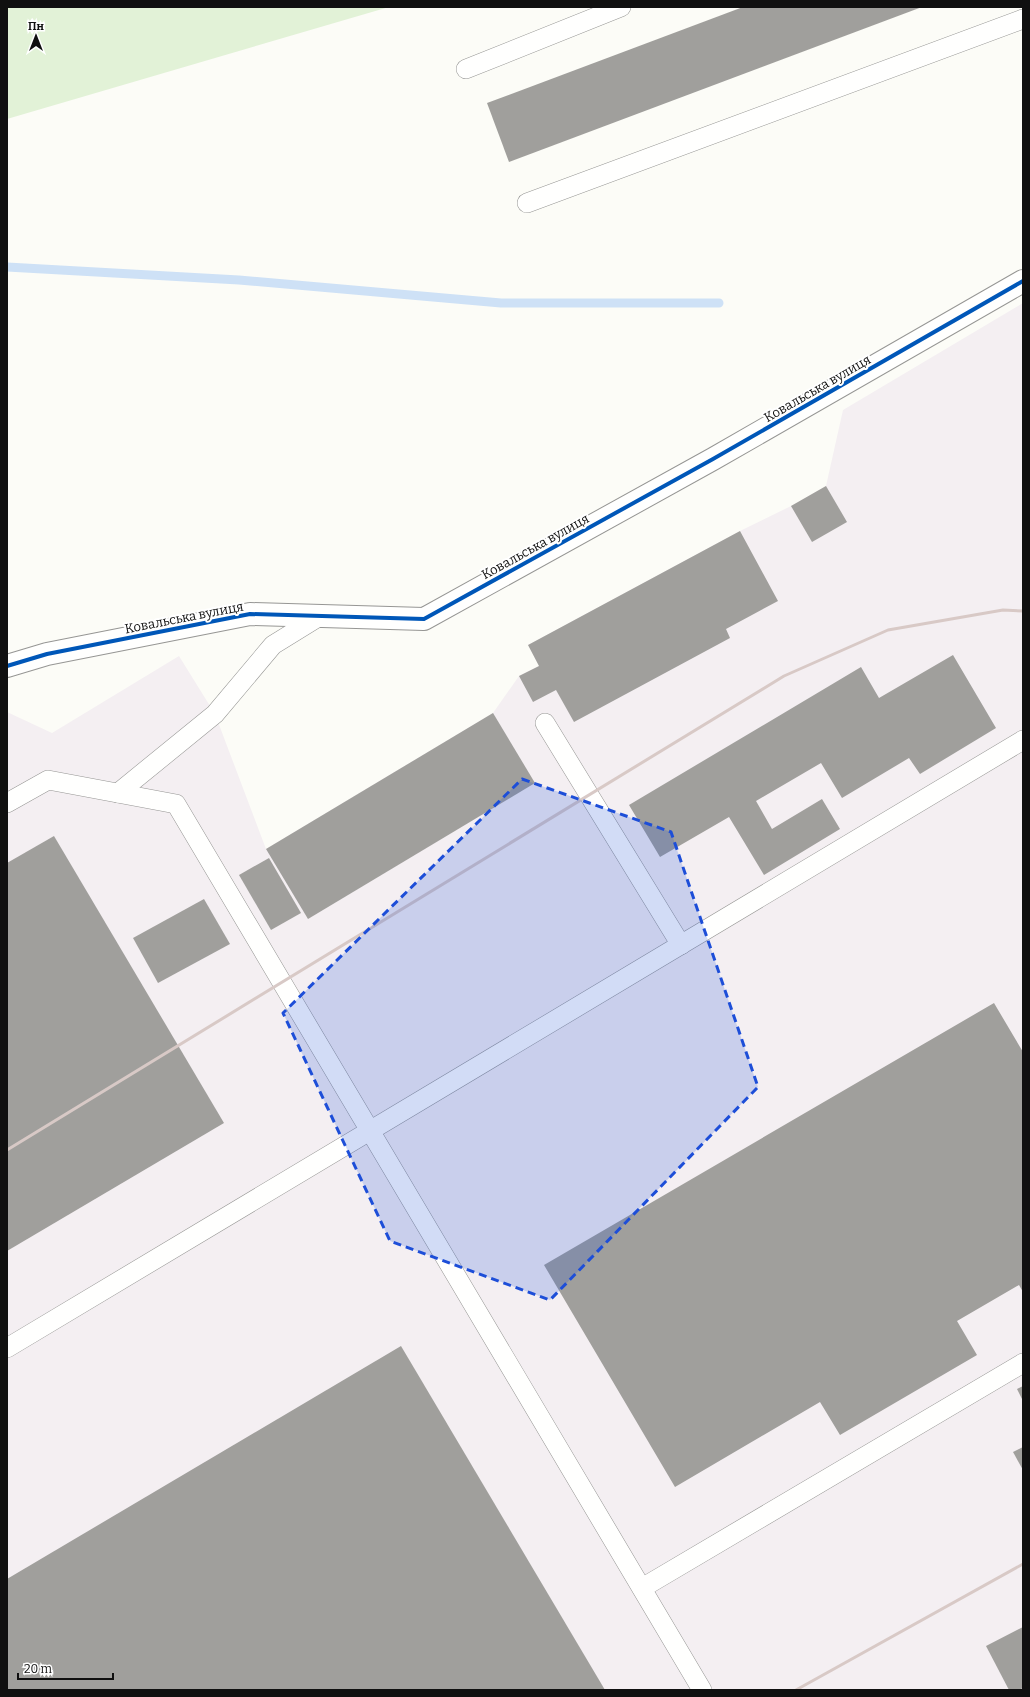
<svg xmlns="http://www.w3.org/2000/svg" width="1030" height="1697" viewBox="0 0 1030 1697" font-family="Bitter,serif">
<rect width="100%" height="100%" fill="#fcfcf7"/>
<polygon fill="#f4eff2" points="1023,303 1023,1690 7,1690 7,712 52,733 179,656 215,714 266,849 493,713 519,676 539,666 528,645 740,531 791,506 826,486 843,410"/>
<polygon fill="#e2f2d7" points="7,7 389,7 7,119"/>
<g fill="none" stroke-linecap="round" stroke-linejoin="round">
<polyline stroke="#cee1f6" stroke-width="9" points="7,267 239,280 501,303 719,303"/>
</g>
<g fill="#a09f9c">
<polygon points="743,7 922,7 509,162 487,103"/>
<polygon points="826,486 847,522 812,542 791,506"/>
<polygon points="740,531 778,601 726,629 730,638 574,722 556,690 533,702 519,676 539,666 528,645"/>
<polygon points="953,655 996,728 920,774 909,758 842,798 821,763 756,801 772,829 822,799 840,829 764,875 729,817 660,857 629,805 861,667 879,698"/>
<polygon points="493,713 535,783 308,919 266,849"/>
<polygon points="54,836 224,1123 7,1251 7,863"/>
<polygon points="269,858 301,913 271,930 239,875"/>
<polygon points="204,899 230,944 158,983 133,938"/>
<polygon points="994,1003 1023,1052 1023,1292 1019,1285 957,1321 977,1355 840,1435 820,1402 675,1487 544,1265"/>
<polygon points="401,1346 605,1690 7,1690 7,1579"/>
<polygon points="1023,1386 1023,1401 1017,1389"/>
<polygon points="1023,1447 1023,1470 1013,1452"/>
<polygon points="1023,1627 1023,1688 1019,1690 1009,1690 986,1646"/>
</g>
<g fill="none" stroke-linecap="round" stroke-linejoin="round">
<g stroke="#969694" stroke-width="20">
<g id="service">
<polyline points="466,69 621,7"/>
<polyline points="527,203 1023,19"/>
<polyline points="545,723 681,945"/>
<polyline points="118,793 215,714 273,645 320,616"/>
<polyline points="7,803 48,780 176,804 702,1690"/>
<polyline points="7,1348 1023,740"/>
<polyline points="642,1588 1023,1363"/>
</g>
</g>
<g stroke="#969694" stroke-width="24">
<polyline id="tertiary" points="7,666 47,654 250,614 424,619 713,459 1023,281"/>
</g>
<use href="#service" stroke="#fffffe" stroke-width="19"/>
<use href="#tertiary" stroke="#fffffe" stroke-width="22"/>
<g stroke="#d8c9c6" stroke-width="3">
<polyline points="7,1150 784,676 888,630 1003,610 1023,611"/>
<polyline points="796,1690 1023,1564"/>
</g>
<g stroke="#fff" stroke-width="6">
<polyline id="cycleway" points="7,666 47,654 250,614 424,619 713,459 1023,281"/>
</g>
<use href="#cycleway" stroke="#0057b8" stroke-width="4"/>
</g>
<path fill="#1d4ed8" fill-opacity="0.2" stroke="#1d4ed8" stroke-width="3" stroke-dasharray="8 5" stroke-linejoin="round" d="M522,779l149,53 87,255 -208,213 -160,-59 -107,-228z"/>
<g text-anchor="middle" stroke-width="4" stroke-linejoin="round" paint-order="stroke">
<g font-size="13" fill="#101010" stroke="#fff">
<text transform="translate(817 388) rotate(-30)" y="5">Ковальська вулиця</text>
<text transform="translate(535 546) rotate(-29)" y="5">Ковальська вулиця</text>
<text transform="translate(184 617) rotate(-11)" y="5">Ковальська вулиця</text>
</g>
</g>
<rect width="1030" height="1697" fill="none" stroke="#101010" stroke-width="16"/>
<g transform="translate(36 36)" stroke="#ffffff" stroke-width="3" paint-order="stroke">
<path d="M0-3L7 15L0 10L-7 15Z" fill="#101010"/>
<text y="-6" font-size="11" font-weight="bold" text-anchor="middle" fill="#101010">Пн</text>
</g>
<path d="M18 1673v6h95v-6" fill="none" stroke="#101010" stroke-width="2"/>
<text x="24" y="1673" font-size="12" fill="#101010" stroke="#ffffff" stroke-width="3" paint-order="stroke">20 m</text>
</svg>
